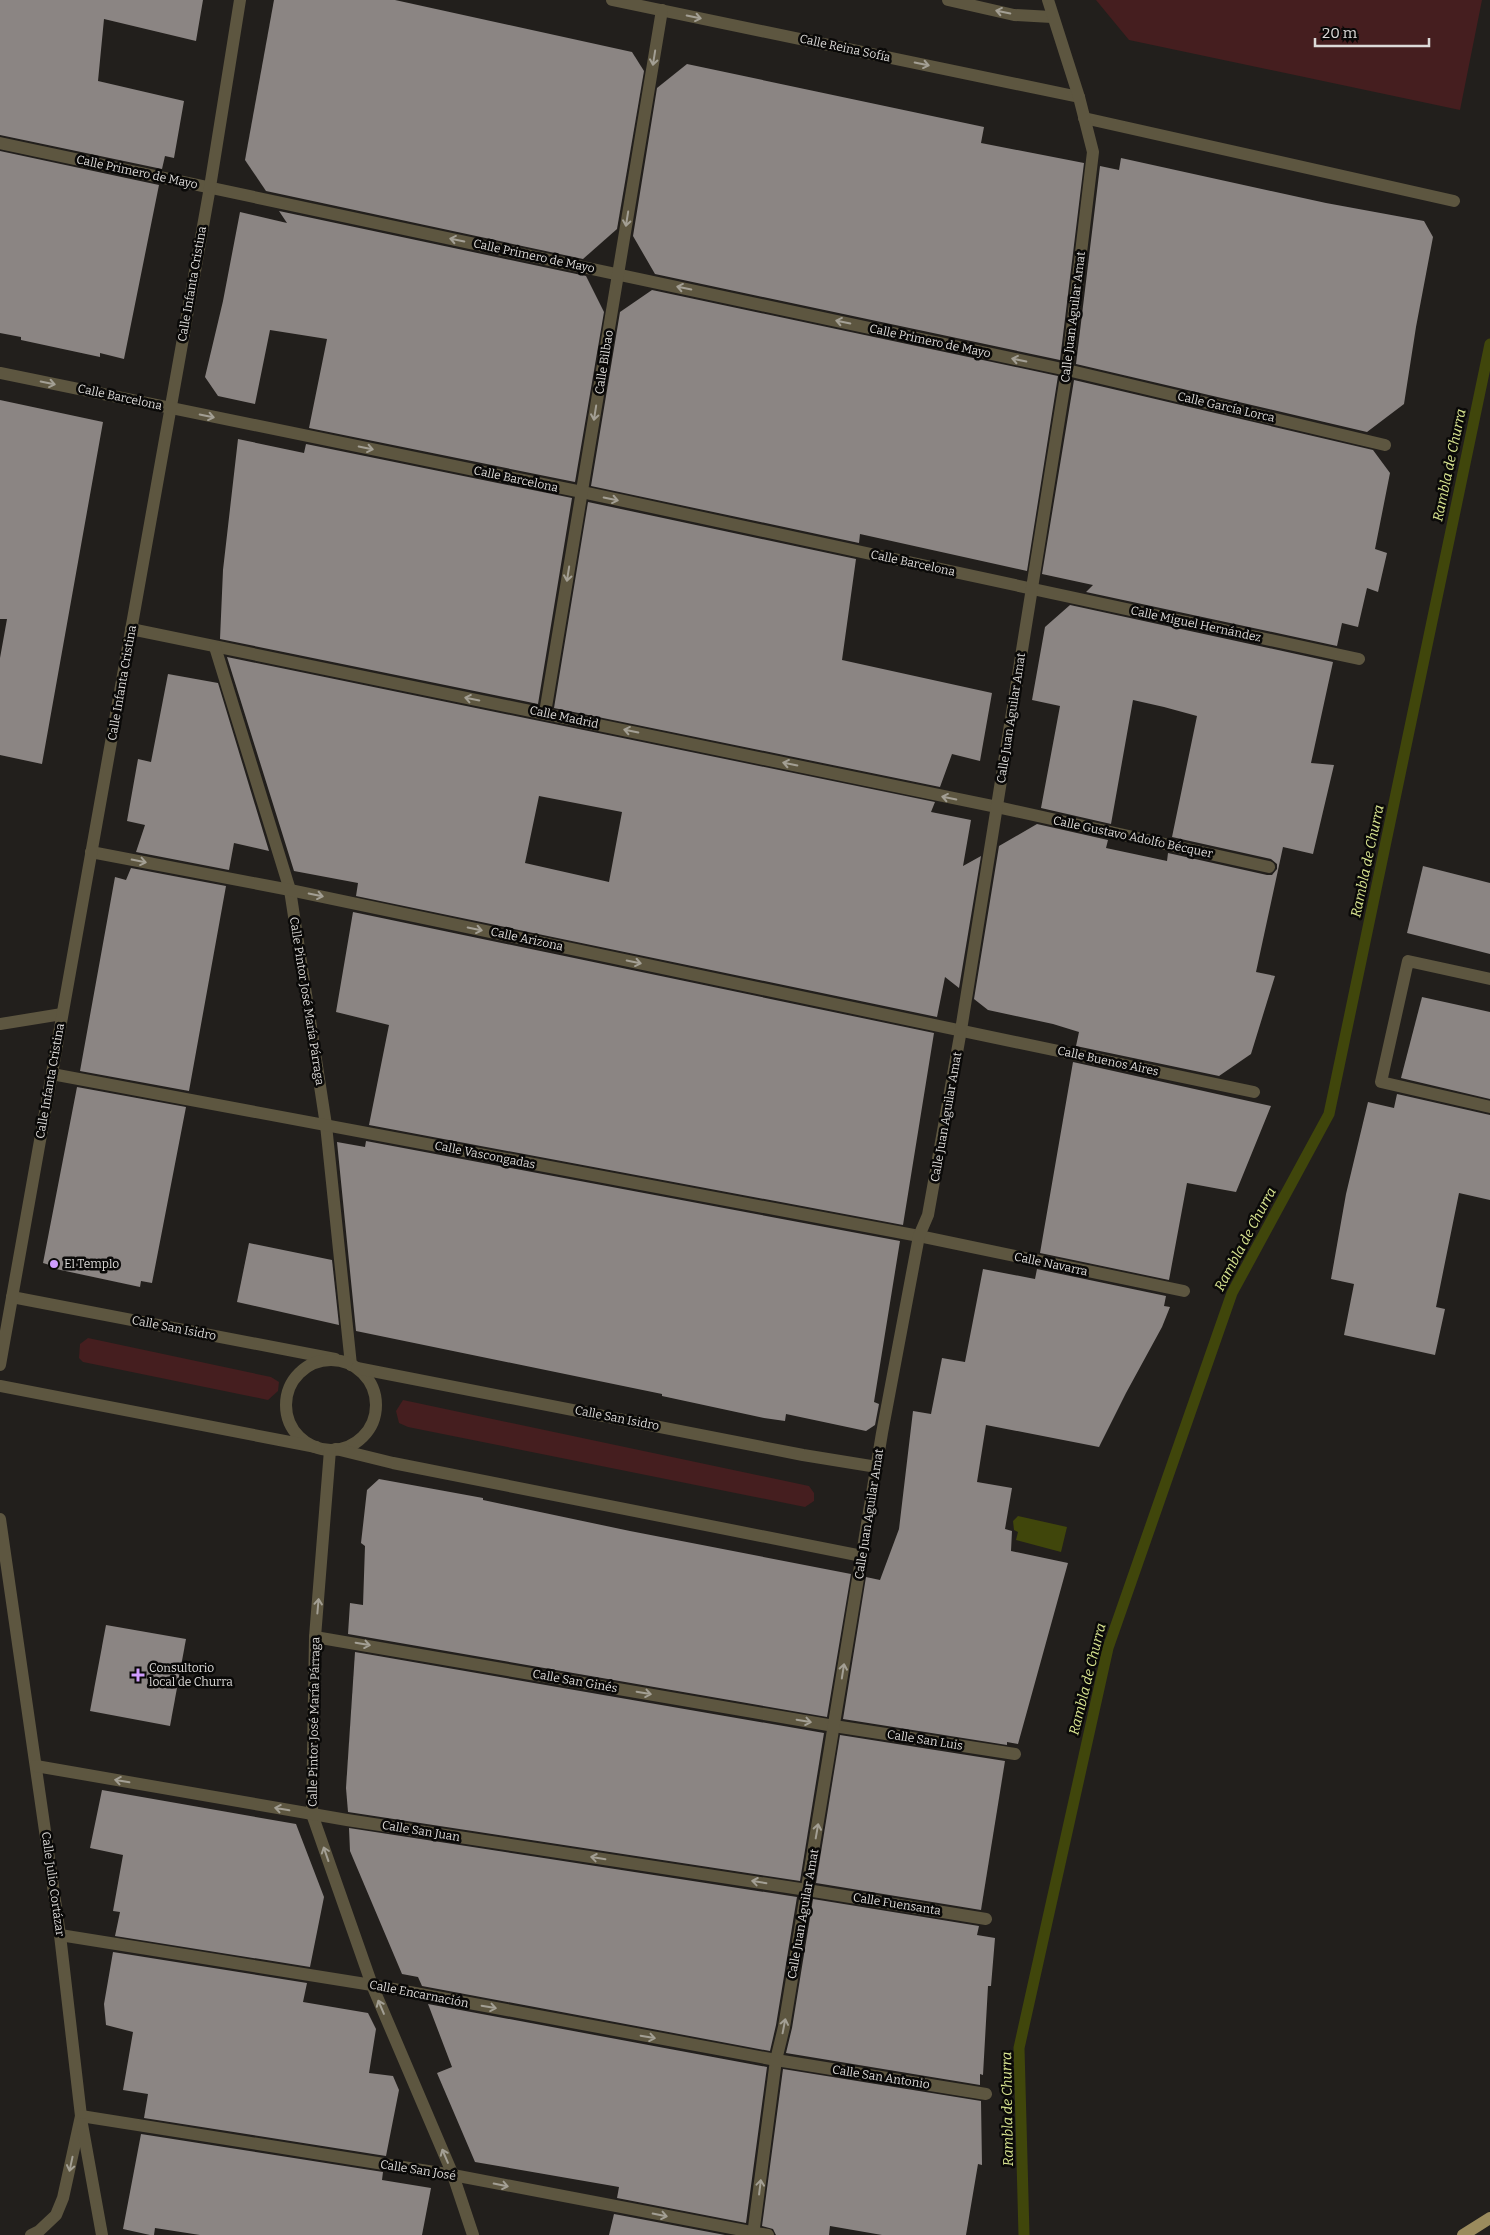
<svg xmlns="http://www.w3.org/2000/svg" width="1490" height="2235" viewBox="0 0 1490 2235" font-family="Bitter,serif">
<rect width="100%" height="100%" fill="#221f1c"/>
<g fill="#451e1f">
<polygon points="1096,0 1482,0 1460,110 1129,40"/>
<polygon points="88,1338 271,1377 279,1382 278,1391 268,1400 83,1362 79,1358 80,1344"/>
<polygon points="403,1400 809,1486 814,1493 814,1501 805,1507 408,1427 399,1423 396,1411"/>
</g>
<polygon fill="#40460b" points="1018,1516 1067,1527 1061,1552 1016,1540 1018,1532 1014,1530 1013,1521"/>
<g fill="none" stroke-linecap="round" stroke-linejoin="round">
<polyline stroke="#40460b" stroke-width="11" points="1024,2235 1019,2048 1108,1648 1232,1293 1329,1114 1490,344"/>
</g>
<g fill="#8b8583" fill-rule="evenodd">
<polygon points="0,0 203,0 196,41 104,19 98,81 184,101 174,158 165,156 162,169 0,135"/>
<polygon points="274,0 395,0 632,52 644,71 617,229 583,259 266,191 245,160"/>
<polygon points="687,64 984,127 981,143 1084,163 1060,360 655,274 633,236 657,88"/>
<polygon points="0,151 159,185 124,359 100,353 100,357 21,340 21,337 0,333"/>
<polygon points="1121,158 1326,203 1424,221 1433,237 1416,327 1404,404 1367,432 1076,364 1100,166 1119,170"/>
<polygon points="279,211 586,276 604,312 575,482 309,428 327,339 270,330 255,404 218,396 205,377 223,301 240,212 287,223"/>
<polygon points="652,290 1058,376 1027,571 860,534 859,543 591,486 620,312"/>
<polygon points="1074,380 1373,450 1390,473 1375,549 1387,553 1378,592 1367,588 1358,627 1342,623 1337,646 1086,592 1093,585 1042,574"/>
<polygon points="0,400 103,422 42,764 0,755 0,658 7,619 0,619"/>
<polygon points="238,439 304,453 306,444 572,498 538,704 220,639 223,570"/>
<polygon points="588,502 856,559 842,660 992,693 980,761 952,754 940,787 554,708"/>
<polygon points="1070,605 1333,662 1311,763 1334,765 1313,854 1283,847 1256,972 1275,976 1251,1054 1219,1076 1076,1046 1079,1032 1053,1024 988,1010 974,999 999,846 1037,824 1108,840 1106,848 1167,861 1168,853 1267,875 1272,875 1277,869 1277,864 1271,859 1172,837 1197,716 1164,707 1133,700 1111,824 1041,808 1060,706 1032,700 1045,627"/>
<path d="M227,657l708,145 -4,10 40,8 -8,46 18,-10 -22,132 -14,-11 -8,40 -581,-121 2,-13 -64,-12zM539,796l83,16 -13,70 -84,-19z"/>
<polygon points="168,674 218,683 269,851 234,843 229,870 136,852 145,825 127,821 138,759 151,762"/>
<polygon points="1423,866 1490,883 1490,954 1407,933"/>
<polygon points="131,868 226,886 189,1091 80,1071 115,877 126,880"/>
<polygon points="353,912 934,1033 903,1225 369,1125 389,1025 336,1012"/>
<polygon points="1422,997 1490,1012 1490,1099 1401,1078"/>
<polygon points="1073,1062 1271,1106 1236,1192 1187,1183 1169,1280 1040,1253"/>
<polygon points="77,1087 186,1107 152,1283 141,1281 140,1287 56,1269 56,1267 43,1263"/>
<polygon points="1397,1094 1490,1115 1490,1200 1459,1193 1436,1307 1445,1309 1435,1355 1344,1335 1354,1284 1331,1279 1346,1194 1368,1102 1394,1108"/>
<polygon points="366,1141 900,1241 874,1402 879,1404 875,1425 866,1431 786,1414 785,1421 764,1418 662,1396 662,1394 356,1331 337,1142 365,1147"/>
<polygon points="249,1243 332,1260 339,1325 237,1302"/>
<polygon points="983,1269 1035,1279 1037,1269 1166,1296 1164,1306 1170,1307 1162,1327 1126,1393 1099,1447 986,1425 977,1482 1012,1488 1005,1529 1012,1531 1011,1551 1068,1563 1018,1744 1007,1742 1007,1745 843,1719 866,1577 880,1580 899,1529 913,1411 931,1414 942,1358 965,1362"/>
<polygon points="379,1479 483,1498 483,1500 630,1531 851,1574 827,1717 348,1634 350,1603 363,1605 365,1546 361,1543 367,1490"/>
<polygon points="106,1625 186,1639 170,1726 90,1711"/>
<polygon points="355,1652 824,1733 800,1881 348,1812 346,1788"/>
<polygon points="840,1735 1005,1761 981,1910 816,1883"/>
<polygon points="102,1790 296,1824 324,1897 310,1967 115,1936 120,1912 113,1911 123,1855 90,1848"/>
<polygon points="349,1828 797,1897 776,2025 770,2051 422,1986 418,1977 402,1974 350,1851"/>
<polygon points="813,1899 979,1926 977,1935 995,1938 991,1986 988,1986 983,2075 980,2074 980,2085 786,2053 792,2028"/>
<polygon points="113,1952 307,1983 303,2002 368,2013 376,2029 369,2073 393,2076 399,2090 386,2156 144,2118 148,2094 123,2090 133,2032 106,2025 104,2004"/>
<polygon points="428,2004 767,2067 746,2223 617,2198 619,2187 475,2162 437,2073 452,2067"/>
<polygon points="783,2069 981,2101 982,2165 978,2164 966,2235 882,2235 830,2226 829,2235 776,2235 773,2229 762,2226"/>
<polygon points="141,2134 383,2172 382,2180 431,2188 422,2235 200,2235 155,2228 154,2235 150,2235 123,2229"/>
<polygon points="614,2214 725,2235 609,2235"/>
</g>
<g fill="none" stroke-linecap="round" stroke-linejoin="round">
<g stroke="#5d5640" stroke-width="12">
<polyline points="612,0 1079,97"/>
<polyline points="948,0 1014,15 1052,17"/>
<polyline points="1084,118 1454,201"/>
<polyline points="0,143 1067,370 1385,445"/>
<polyline points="0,373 582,492 1359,659"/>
<polyline points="131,629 997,807 1269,867"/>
<polyline points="215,647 290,890 326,1125 351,1365"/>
<polyline points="545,713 662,10"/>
<polyline points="91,852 290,890 1254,1092"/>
<polyline points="1490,979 1408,961 1381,1082 1490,1107"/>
<polyline points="0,1024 62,1014"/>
<polyline points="52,1074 919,1236 1184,1291"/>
<polyline points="12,1297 335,1359"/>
<circle cx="331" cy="1405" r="45"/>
<polyline points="0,1365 210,187 240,0"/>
<polyline points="357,1368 803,1455 877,1467"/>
<polyline points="0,1386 316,1447"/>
<polyline points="336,1449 393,1463 862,1556"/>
<polyline points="330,1450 315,1637 312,1814 372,1985 453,2175 473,2235"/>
<polyline points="0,1519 60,1935 81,2116 63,2198 56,2215 39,2231 31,2235"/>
<polyline points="315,1637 834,1726 1015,1754"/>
<polyline points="36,1766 347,1820 807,1890 986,1919"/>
<polyline points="60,1935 372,1985 776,2060 986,2094"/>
<polyline points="81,2116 453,2175 768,2235"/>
<polyline points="82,2124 102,2235"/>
<polyline points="753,2235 776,2060 784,2027 882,1433 919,1236 928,1215 961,1030 1067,370 1093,152 1079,97 1048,0"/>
</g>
<polyline stroke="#9b8b5d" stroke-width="12" points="1463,2235 1490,2218"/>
</g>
<defs><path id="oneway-shaft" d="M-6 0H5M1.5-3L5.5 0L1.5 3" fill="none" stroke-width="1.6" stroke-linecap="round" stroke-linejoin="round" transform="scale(1.25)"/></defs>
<g stroke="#a39f94">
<use href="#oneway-shaft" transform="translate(1003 12) rotate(-168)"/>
<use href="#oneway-shaft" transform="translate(694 17) rotate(12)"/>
<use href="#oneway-shaft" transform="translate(654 58) rotate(99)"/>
<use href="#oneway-shaft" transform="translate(922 64) rotate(12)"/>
<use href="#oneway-shaft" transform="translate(627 219) rotate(99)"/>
<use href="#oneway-shaft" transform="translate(457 240) rotate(-168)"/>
<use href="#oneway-shaft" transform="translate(684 288) rotate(-168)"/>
<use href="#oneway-shaft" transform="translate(843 322) rotate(-168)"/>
<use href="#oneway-shaft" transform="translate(1019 360) rotate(-168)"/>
<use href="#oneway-shaft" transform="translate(48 383) rotate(12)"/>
<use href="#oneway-shaft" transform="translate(595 413) rotate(99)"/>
<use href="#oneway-shaft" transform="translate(207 416) rotate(12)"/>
<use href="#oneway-shaft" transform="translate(366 448) rotate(12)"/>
<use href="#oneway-shaft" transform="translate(611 499) rotate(12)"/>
<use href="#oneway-shaft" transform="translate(568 574) rotate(99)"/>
<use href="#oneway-shaft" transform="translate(472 699) rotate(-169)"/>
<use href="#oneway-shaft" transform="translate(631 731) rotate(-168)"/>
<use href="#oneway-shaft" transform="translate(790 764) rotate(-168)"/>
<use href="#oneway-shaft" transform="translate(949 798) rotate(-168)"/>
<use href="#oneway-shaft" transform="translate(139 861) rotate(11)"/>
<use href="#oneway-shaft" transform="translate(316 895) rotate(12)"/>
<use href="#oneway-shaft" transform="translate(475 929) rotate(12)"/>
<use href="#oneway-shaft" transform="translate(634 962) rotate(12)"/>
<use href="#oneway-shaft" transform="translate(318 1606) rotate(-85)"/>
<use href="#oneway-shaft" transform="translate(363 1644) rotate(10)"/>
<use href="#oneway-shaft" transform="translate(843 1671) rotate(-81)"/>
<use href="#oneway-shaft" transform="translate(644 1693) rotate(10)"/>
<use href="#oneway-shaft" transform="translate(804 1721) rotate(10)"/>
<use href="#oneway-shaft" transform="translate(122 1781) rotate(-170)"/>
<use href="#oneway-shaft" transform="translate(282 1809) rotate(-170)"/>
<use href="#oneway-shaft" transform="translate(817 1831) rotate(-80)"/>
<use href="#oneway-shaft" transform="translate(326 1854) rotate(-109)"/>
<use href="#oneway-shaft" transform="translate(598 1858) rotate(-171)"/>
<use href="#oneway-shaft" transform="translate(759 1882) rotate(-171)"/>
<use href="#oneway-shaft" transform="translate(381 2007) rotate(-113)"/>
<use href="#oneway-shaft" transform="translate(489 2007) rotate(10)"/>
<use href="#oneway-shaft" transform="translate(784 2026) rotate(-79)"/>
<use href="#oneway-shaft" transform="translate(648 2037) rotate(10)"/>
<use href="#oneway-shaft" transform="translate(445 2156) rotate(-113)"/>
<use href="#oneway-shaft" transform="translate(71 2164) rotate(102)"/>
<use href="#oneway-shaft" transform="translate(501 2185) rotate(11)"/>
<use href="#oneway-shaft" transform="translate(760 2187) rotate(-83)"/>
<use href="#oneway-shaft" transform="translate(660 2215) rotate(11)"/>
</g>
<g fill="#d09dff" stroke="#0a0908" stroke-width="2">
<circle cx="54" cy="1264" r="5"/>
<path d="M135.5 1667.5h5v5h5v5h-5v5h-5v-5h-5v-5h5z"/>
</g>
<g text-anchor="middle" stroke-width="5" stroke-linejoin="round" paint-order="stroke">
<g font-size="12" fill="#dcdad8" stroke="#0a0908">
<text transform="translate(845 48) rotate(12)" y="4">Calle Reina Sofía</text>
<text transform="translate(137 172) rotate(12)" y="4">Calle Primero de Mayo</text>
<text transform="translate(534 256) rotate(12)" y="4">Calle Primero de Mayo</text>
<text transform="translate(192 284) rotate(-80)" y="4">Calle Infanta Cristina</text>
<text transform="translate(1073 317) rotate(-83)" y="4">Calle Juan Aguilar Amat</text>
<text transform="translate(930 341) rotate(12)" y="4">Calle Primero de Mayo</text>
<text transform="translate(604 362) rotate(-81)" y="4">Calle Bilbao</text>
<text transform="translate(120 397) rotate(12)" y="4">Calle Barcelona</text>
<text transform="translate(1226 407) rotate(13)" y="4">Calle García Lorca</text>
<text transform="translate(516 479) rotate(12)" y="4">Calle Barcelona</text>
<text transform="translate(913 563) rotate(12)" y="4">Calle Barcelona</text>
<text transform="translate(1196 624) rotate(12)" y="4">Calle Miguel Hernández</text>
<text transform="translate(122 683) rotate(-80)" y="4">Calle Infanta Cristina</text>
<text transform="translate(564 717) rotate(12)" y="4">Calle Madrid</text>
<text transform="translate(1011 718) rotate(-81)" y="4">Calle Juan Aguilar Amat</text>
<text transform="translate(1133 837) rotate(12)" y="4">Calle Gustavo Adolfo Bécquer</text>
<text transform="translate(527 939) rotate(12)" y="4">Calle Arizona</text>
<text transform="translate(307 1001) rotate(81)" y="4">Calle Pintor José María Párraga</text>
<text transform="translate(1108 1061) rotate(12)" y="4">Calle Buenos Aires</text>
<text transform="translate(50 1081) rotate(-80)" y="4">Calle Infanta Cristina</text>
<text transform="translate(946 1117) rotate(-80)" y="4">Calle Juan Aguilar Amat</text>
<text transform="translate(485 1155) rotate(11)" y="4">Calle Vascongadas</text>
<text transform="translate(1051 1264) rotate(12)" y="4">Calle Navarra</text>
<text transform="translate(174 1328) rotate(11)" y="4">Calle San Isidro</text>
<text transform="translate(617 1418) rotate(11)" y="4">Calle San Isidro</text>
<text transform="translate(869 1514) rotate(-81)" y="4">Calle Juan Aguilar Amat</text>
<text transform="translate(575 1681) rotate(10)" y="4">Calle San Ginés</text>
<text transform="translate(314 1722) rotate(-89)" y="4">Calle Pintor José María Párraga</text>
<text transform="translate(925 1740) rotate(9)" y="4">Calle San Luis</text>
<text transform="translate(421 1831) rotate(9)" y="4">Calle San Juan</text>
<text transform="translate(53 1884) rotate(82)" y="4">Calle Julio Cortázar</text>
<text transform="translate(897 1904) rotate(9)" y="4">Calle Fuensanta</text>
<text transform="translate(803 1914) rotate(-80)" y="4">Calle Juan Aguilar Amat</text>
<text transform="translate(419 1994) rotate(11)" y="4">Calle Encarnación</text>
<text transform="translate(881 2077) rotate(9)" y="4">Calle San Antonio</text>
<text transform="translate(418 2170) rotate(9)" y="4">Calle San José</text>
</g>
<g font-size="12" fill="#dcdad8" stroke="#0a0908" text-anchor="start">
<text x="64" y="1268">El Templo</text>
<text x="149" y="1672">Consultorio<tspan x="149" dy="14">local de Churra</tspan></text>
</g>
<g font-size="14" font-style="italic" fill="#dae691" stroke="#0a0908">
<text transform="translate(1449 465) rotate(-78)" y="5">Rambla de Churra</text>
<text transform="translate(1367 861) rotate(-78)" y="5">Rambla de Churra</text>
<text transform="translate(1245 1239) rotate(-62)" y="5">Rambla de Churra</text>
<text transform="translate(1087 1679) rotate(-76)" y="5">Rambla de Churra</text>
<text transform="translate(1007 2109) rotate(-91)" y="5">Rambla de Churra</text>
</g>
</g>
<path d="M1315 38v8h114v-8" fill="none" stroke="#dcdad8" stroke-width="2.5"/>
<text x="1322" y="38" font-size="15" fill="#dcdad8" stroke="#0a0908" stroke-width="4" paint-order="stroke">20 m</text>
</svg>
